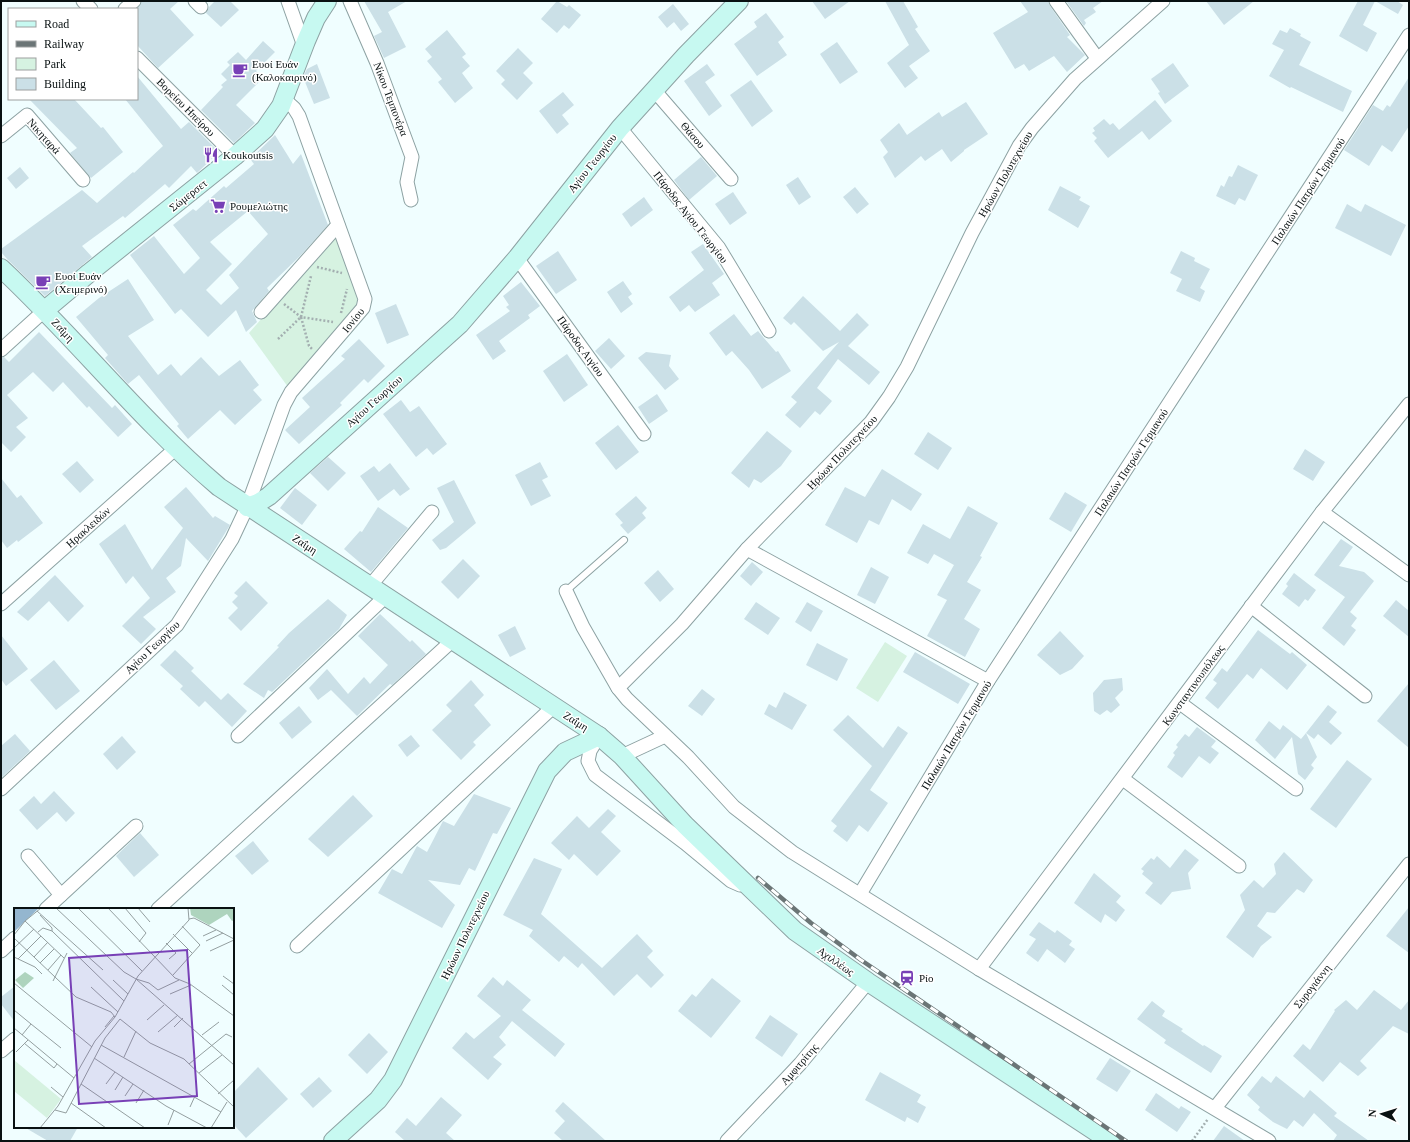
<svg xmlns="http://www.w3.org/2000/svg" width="1410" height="1142" viewBox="0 0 1410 1142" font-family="Georgia,serif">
<rect width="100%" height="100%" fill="#f0feff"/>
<g fill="#d6f2e1">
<polygon points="335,235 358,296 355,312 288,387 249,333"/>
<polygon points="885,642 907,656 878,702 856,688"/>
</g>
<g fill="#cbe0e7" fill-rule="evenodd">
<polygon points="142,1 179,1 170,9 194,35 158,68 137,45 137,9"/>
<polygon points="215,1 230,1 239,10 221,27 206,13 209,7"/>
<polygon points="364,1 407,1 388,12 406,47 384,58 374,36 382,32"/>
<polygon points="557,1 567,7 569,5 581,15 569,29 564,25 557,33 541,19"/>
<polygon points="812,1 850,1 825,19"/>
<polygon points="885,1 903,1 918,27 915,29 930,51 909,66 918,78 905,88 887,63 909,45"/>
<polygon points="1020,1 1048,1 1050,6 1070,35 1067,37 1085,55 1067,72 1054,56 1029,71 1024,64 1015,69 993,33 1028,12"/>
<polygon points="1066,1 1103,1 1093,8 1096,12 1084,20 1086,23 1084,26"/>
<polygon points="1206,1 1254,1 1224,25"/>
<polygon points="1358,1 1397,1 1403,5 1398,14 1375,1 1363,25 1377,33 1367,52 1339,36"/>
<polygon points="673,4 689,24 681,31 674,22 667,28 658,17"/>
<polygon points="766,13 784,37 778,42 787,55 757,76 734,44 757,27 754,22"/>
<polygon points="1290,28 1301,34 1300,36 1311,42 1299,65 1352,91 1343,112 1291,87 1290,88 1269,76 1284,50 1272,44 1280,30 1287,33"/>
<polygon points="447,30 466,54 462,57 470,66 462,73 473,88 455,103 438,82 442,79 427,61 432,57 425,49"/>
<polygon points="263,41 275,52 256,71 263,78 236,105 255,123 234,143 201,110 223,87 221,85 227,80 221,74 230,65 227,62 238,52 246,60"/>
<polygon points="837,42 858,72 840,84 820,54"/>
<polygon points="518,48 533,63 523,73 533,83 517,100 501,84 505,80 496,71"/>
<polygon points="1173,63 1189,86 1165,104 1158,93 1160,92 1151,79"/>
<polygon points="317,64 330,98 314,104 303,77 307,69"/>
<polygon points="707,64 715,75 705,82 722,106 709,116 684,81"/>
<polygon points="137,76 181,129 189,122 219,152 197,173 191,166 169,188 165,184 125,218 123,216 82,246 92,257 45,296 8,260 1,252 1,249 82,190 97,203 133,172 134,173 163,146 125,99 137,99"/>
<polygon points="1409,77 1409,126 1392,152 1382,145 1369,166 1344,150 1373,105 1383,111 1387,105 1390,107"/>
<polygon points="751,80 773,111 752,127 730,95"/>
<polygon points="563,92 574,105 562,115 569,124 557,134 539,111"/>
<polygon points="29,99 74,99 101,128 103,127 123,152 91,178 70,153 77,148"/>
<polygon points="1155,100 1172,121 1149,140 1142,131 1108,158 1094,141 1097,138 1092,133 1095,131 1093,128 1104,119 1110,125 1113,123 1119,130"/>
<polygon points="966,102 988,134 964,150 964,151 951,162 942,149 925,161 921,156 895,178 883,157 888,152 880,140 899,123 907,135 939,112 942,117"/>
<path d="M275,135l18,29 8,-10 27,71 -28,31 -33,32 2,3 -17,20 5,11 -11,10 -10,-22 -28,27 -27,-28 -6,5 -45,-59 24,-19 30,38 16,-16 -27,-33 20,-16 3,2 28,-25 2,2 28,-24 -4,-5zM248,211l20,23 -39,41 10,13 -18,17 -15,-15 26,-26 -22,-22z"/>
<polygon points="701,157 717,176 689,200 674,180"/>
<polygon points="1238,165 1258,175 1245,201 1239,198 1235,205 1216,196 1221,185 1224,187 1229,176 1232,177"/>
<polygon points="20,167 29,178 16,189 7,178"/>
<polygon points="798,177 811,197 799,205 786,185"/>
<polygon points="1060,186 1081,197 1079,200 1090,206 1078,228 1048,210"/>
<polygon points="855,187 869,204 857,214 843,197"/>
<polygon points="733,192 747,213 730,225 715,204"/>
<polygon points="644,197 653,210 631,227 622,214"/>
<polygon points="1347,204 1361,212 1365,204 1406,225 1391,256 1335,228"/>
<polygon points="703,244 724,274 712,283 720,295 695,312 689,305 680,312 669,297 704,270 691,252"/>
<polygon points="558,251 577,280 556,294 536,266"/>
<polygon points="1181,251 1195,258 1194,261 1210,269 1200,288 1205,291 1200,302 1176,291 1182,279 1170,273"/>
<polygon points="128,279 154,320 128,336 158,375 171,364 181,376 201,357 219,376 240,360 259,385 253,390 262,400 235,425 220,410 188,439 177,426 179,424 139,375 128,384 105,358 108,355 76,317 99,298"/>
<polygon points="623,281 632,294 628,297 633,304 621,313 607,292"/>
<polygon points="521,282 540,306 528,315 530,318 499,341 506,351 493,360 476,335 510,311 506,307 509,305 503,296"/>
<polygon points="803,296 840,331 857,313 869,325 848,346 880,372 869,385 838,359 817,388 832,401 820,415 815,411 800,428 785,415 797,402 791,397 839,342 823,351 794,322 791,325 783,318"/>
<polygon points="396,304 409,335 387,344 375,313"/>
<polygon points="734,314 751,336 758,331 776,352 778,351 791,371 762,389 749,370 732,351 726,356 709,333"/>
<polygon points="39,332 112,408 115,405 132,424 118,437 89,406 87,408 63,382 53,392 33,372 7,395 28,418 16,427 26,437 11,452 1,442 1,358 4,357 9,362"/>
<polygon points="609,338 625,356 611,369 595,351"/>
<polygon points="359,339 385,366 368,383 364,379 340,403 342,405 299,444 285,430 310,407 302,398 345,359 341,356"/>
<polygon points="646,352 671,355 669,366 679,379 665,390 638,358"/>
<polygon points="567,354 588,385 564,402 543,371"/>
<polygon points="657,394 668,411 649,424 638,407"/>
<polygon points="401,400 410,412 419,406 447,444 433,455 427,448 416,457 383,414"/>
<polygon points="618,425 639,452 616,470 595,443"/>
<polygon points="767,431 792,451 781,466 761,483 754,479 749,488 731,473"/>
<polygon points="928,432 952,448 938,470 914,454"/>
<polygon points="1305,449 1325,462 1313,481 1293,469"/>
<polygon points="328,457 346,473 328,491 310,473"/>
<polygon points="77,461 94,480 80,493 62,474"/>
<polygon points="540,462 548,477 542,480 551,496 531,506 515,475"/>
<polygon points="390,463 410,489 400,496 394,489 378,501 360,476 374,466 379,472"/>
<polygon points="882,469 922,494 911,511 892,499 879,525 869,520 857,543 825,525 845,487 865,497"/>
<polygon points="1,478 17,498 21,495 43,523 18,542 17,540 7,548 1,540"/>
<polygon points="454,480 476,523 446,548 440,550 432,540 454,522 437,488"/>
<polygon points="186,487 213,518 215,516 230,525 208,561 186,538 181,566 166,578 176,592 143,617 156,629 141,644 122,626 150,598 133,576 126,584 99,544 125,524 152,570 183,528 164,507"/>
<polygon points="295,488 317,505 302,525 280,508"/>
<polygon points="1065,492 1087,505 1071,532 1049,519"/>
<polygon points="636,496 647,508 642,513 646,518 628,534 620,525 623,523 615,514"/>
<polygon points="968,506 998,523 980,556 982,557 967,582 981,590 964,619 980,629 965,657 927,636 947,600 937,595 954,565 934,554 928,564 907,553 923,524 950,539"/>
<polygon points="378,507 408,528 371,572 344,549 360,531 362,532"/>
<polygon points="1341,539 1353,547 1339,566 1364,572 1374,581 1350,612 1357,618 1351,626 1356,630 1344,646 1322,628 1345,597 1314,575"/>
<polygon points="463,559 480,576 458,599 441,582"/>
<polygon points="752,562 763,572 751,586 740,576"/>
<polygon points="871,567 889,577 875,604 857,595"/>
<polygon points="658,570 674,589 660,602 644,583"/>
<polygon points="1294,573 1316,590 1308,601 1305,599 1299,607 1282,594 1288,586 1286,584"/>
<polygon points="55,575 84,606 68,622 49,601 28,621 17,612"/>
<polygon points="246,581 268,603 241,631 228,618 238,608 232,602 238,596 234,593"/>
<polygon points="328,599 347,615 339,629 272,692 268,690 264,698 243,684 279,647 277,646 289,633"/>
<polygon points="1396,600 1409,611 1409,637 1383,616"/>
<polygon points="756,602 780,618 768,635 744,619"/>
<polygon points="807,602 823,611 811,632 795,622"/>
<polygon points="380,614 410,642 412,640 426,654 392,685 390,684 357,716 331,690 318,700 309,688 327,669 348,694 364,677 370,684 388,665 358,636"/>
<polygon points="515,626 526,649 510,657 498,635"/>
<polygon points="1258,630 1290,654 1292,652 1307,665 1287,690 1261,668 1253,679 1247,674 1218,709 1205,698 1217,683 1213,680 1222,668 1227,672"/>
<polygon points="1060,631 1084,656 1072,669 1060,675 1037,655"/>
<polygon points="1,635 28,669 6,686 1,679"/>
<polygon points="817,643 848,659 837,681 806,665"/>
<polygon points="175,650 194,668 191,671 221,700 228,693 247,711 232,727 205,701 199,707 180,689 183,686 160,665"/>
<polygon points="915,652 970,684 958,704 903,672"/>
<polygon points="54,660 80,691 56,710 30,680"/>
<polygon points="1122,678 1123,690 1115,698 1120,705 1111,713 1107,710 1100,715 1094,711 1093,693 1104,680"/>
<polygon points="471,680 484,695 474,705 491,725 473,742 476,745 461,760 432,730 452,711 446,705"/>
<polygon points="1409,683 1409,748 1377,721"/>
<polygon points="702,689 715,699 702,716 688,706"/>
<polygon points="784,692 807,705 792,730 764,714 769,704 776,708"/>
<polygon points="1328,705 1337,712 1329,722 1342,733 1331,745 1318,734 1314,739 1306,733"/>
<polygon points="299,706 312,722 292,739 279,723"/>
<polygon points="848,715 883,748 898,726 908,733 870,790 888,803 868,832 859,825 847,842 833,831 837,826 831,821 872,766 833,730"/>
<polygon points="1269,721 1280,730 1283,725 1301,739 1306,733 1317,757 1311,765 1314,768 1305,780 1298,774 1292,737 1275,759 1255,740"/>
<polygon points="1197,727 1216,741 1211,747 1219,753 1210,764 1199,756 1182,778 1167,767 1175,755 1173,753 1178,747 1176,745 1185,734 1189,737"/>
<polygon points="15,734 30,751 1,778 1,746"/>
<polygon points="411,735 420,746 407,757 398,745"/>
<polygon points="122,736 136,752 117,770 103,754"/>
<polygon points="1347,760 1372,779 1336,828 1310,809"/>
<polygon points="54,791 75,813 66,822 57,812 37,830 19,810 34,796 41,804"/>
<polygon points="474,794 511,808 497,834 493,833 475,871 469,868 460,885 428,880 455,905 442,928 378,893 392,869 402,874 417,846 427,852 443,821 454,826"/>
<polygon points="353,795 373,816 328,857 308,839"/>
<polygon points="608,809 616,816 601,832 621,851 597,876 574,854 569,860 551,843 577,816 589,828"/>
<polygon points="140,833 159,855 134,877 116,856"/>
<polygon points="253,841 269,861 252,875 235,856"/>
<polygon points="1185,849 1199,860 1188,873 1191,889 1172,892 1161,905 1145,893 1153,883 1142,874 1144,871 1141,869 1151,858 1154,860 1157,856 1170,868"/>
<polygon points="1284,852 1313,880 1304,893 1297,889 1275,913 1267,912 1257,926 1272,937 1261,946 1253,958 1226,937 1245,910 1240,895 1254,880 1263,888 1276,874 1274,864"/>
<polygon points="534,858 562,869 541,914 602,968 637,934 653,951 647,957 664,975 651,988 637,974 614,996 582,963 578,968 564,956 559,962 529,936 533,930 503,915"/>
<polygon points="1094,873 1121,896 1116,902 1125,910 1116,922 1105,914 1101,923 1074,903"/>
<polygon points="1409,907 1409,953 1386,936"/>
<polygon points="1039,922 1055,933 1057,930 1072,941 1069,945 1075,949 1065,963 1047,949 1038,962 1026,953 1036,939 1029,935"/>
<polygon points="493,977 503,986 507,980 531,1000 522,1010 565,1044 555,1057 512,1021 499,1037 506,1045 493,1057 502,1064 488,1080 452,1048 466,1032 474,1039 501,1016 477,996"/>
<polygon points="712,978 741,1001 711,1038 678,1011 692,994 696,997"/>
<polygon points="15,986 15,1022 1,1004 1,997"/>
<polygon points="1374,990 1401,1010 1409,1000 1409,1034 1393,1026 1360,1061 1367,1068 1358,1076 1340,1062 1323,1082 1293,1056 1303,1044 1310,1050 1335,1011 1334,1010 1346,1000 1357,1010"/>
<polygon points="1152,1001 1165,1011 1162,1016 1183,1029 1181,1031 1203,1046 1204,1045 1222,1056 1211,1073 1164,1043 1166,1040 1137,1019"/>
<polygon points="770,1015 798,1034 782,1057 755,1038"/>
<polygon points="369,1033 388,1052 367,1074 348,1055"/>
<polygon points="1110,1058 1131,1071 1117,1092 1096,1079"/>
<polygon points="258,1067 288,1099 246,1138 233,1124 233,1093"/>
<polygon points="880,1072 921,1095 917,1102 926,1107 918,1123 907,1117 905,1122 865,1100"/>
<polygon points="1262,1076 1271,1083 1276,1076 1304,1098 1310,1090 1337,1113 1334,1116 1369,1141 1333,1141 1337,1135 1314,1113 1303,1127 1294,1120 1287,1129 1273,1122 1258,1110 1260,1107 1247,1095"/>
<polygon points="319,1077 332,1091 313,1108 300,1094"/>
<polygon points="1156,1093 1179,1109 1181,1106 1191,1112 1177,1132 1145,1110"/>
<polygon points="441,1097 462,1115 446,1133 455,1141 405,1141 395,1132 407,1118 416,1126"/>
<polygon points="563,1102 606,1141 563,1141 554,1133 565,1121 555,1111"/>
<polygon points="1224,1126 1245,1141 1213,1141"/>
<polygon points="24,1127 78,1127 70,1141 48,1141"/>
</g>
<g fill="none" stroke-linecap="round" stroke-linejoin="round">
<g stroke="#8da2a3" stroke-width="8">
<polyline id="lane" points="566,591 624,540"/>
</g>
<g stroke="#8da2a3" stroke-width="15">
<g id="street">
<polyline points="83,1 91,9"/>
<polyline points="195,1 201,7"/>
<polyline points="288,1 304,46"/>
<polyline points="350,1 377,63 412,157 407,182 411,200"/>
<polyline points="1056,1 1097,58"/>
<polyline points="1163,1 1075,79 1032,128 1019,146 972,233 907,367 889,397 871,422 747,549 682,624 618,688 627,699 688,757 734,807 792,852 979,969 1269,1141"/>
<polyline points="125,9 134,1"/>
<polyline points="137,58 235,156"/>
<polyline points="654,90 731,179"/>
<polyline points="620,128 719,248 769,331"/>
<polyline points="1,136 27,115 83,180"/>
<polyline points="517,258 644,434"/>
<polyline points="261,312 338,225"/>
<polyline points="1,350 45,310"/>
<polyline points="1322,512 1409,575"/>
<polyline points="747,549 988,681"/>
<polyline points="370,586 432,512"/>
<polyline points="566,591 583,627 618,688"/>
<polyline points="1,604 175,449"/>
<polyline points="1251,606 1365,696"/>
<polyline points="1180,703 1296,789"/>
<polyline points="238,736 386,596"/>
<polyline points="599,736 590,751 588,761 595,775 685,843 731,881 740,885"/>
<polyline points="622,756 665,736"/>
<polyline points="1123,779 1239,866"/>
<polyline points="1,789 177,625 232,539 247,507 284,405 291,392 363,308 365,299 299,116 294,108 284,99"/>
<polyline points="28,856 61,895"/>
<polyline points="860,894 988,681 1409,35"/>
<polyline points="46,909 136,826"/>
<polyline points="158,909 453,640"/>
<polyline points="297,946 553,707"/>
<polyline points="1,951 15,938"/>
<polyline points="979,969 1322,512 1409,404"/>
<polyline points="1,1051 15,1039"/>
<polyline points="1215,1108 1409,864"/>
<polyline points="727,1141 800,1064 868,982"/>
</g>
</g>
<g stroke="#8da2a3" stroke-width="20">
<g id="secondary">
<path d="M1,268c75,70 139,152 218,219l380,249 23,20 63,69 110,106 73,51 242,159"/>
<polyline points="45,310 89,273 235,156 265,129 281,106 306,41 316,18 327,1"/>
<polyline points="247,507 258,503 269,496 460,324 517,258 620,128 686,55 739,1"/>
<polyline points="333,1141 378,1100 393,1080 547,771 565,752 599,736"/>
</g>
</g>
<g stroke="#a3afb0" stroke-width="2.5" stroke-dasharray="2 2" stroke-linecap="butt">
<polyline points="317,267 342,273"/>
<polyline points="284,304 301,317 333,322"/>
<polyline points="341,313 347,289"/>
<polyline points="301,317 311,276"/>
<polyline points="278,339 301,317 309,346 312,349"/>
<polyline points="1192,1141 1208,1119"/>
</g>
<use href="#lane" stroke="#fff" stroke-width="6"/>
<use href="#street" stroke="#fff" stroke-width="13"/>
<use href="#secondary" stroke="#c7f9f1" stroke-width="18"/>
<g stroke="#6b7576" stroke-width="4.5">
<polyline id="rail" points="758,878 811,923 861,960 1126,1141"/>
</g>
<use href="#rail" stroke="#fff" stroke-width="3" stroke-dasharray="9" stroke-linecap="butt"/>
</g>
<defs>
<g id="cafe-bare" transform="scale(1.2)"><path d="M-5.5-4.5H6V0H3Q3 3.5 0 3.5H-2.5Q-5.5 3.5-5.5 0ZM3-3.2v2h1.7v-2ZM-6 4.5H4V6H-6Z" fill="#7840b6" stroke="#fff" stroke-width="2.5" paint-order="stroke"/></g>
<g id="restaurant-bare" transform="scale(1.2)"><path d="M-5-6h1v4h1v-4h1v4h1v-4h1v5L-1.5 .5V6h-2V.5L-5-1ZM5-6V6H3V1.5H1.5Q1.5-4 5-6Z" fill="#7840b6" stroke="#fff" stroke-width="2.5" paint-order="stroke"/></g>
<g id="supermarket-bare" transform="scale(1.2)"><path d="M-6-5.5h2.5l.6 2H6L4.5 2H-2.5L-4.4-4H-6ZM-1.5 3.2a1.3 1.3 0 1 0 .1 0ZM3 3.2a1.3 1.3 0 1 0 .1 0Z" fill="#7840b6" stroke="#fff" stroke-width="2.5" paint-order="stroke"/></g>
<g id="station-bare" transform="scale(1.2)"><path d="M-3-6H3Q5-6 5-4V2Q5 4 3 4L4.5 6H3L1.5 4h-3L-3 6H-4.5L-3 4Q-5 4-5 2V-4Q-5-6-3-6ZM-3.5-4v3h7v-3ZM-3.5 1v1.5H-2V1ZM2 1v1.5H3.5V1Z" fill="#7840b6" stroke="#fff" stroke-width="2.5" paint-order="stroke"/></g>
</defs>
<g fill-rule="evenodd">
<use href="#cafe-bare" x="240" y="70"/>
<use href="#restaurant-bare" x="211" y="155"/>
<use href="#supermarket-bare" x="218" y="206"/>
<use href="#cafe-bare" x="43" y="282"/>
<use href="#station-bare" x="907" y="978"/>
</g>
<g text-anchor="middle" stroke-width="3" stroke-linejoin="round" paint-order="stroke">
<g font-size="11" fill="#091112" stroke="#fff" text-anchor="start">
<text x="252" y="68">Ευοί Ευάν<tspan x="252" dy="13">(Καλοκαιρινό)</tspan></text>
<text x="223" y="159">Koukoutsis</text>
<text x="230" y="210">Ρουμελιώτης</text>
<text x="55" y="280">Ευοί Ευάν<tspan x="55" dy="13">(Χειμερινό)</tspan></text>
<text x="919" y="982">Ρίο</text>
</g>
<g font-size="11" fill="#091112" stroke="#fff">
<text transform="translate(391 99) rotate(69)" y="4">Νίκου Τεμπονέρα</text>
<text transform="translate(186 107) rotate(45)" y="4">Βορείου Ηπείρου</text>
<text transform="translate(693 135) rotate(49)" y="4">Θάσου</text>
<text transform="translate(44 136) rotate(48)" y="4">Νικηταρά</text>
<text transform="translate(592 163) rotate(-52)" y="4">Αγίου Γεωργίου</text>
<text transform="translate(1005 174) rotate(-60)" y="4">Ηρώων Πολυτεχνείου</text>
<text transform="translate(1308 191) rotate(-57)" y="4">Παλαιών Πατρών Γερμανού</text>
<text transform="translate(188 195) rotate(-38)" y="4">Σώμερσετ</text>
<text transform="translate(691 217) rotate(52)" y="4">Πάροδος Αγίου Γεωργίου</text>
<text transform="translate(353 320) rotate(-51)" y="4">Ιονίου</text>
<text transform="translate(63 330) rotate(47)" y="4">Ζαΐμη</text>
<text transform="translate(581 346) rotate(54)" y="4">Πάροδος Αιγίου</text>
<text transform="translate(374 401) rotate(-42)" y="4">Αγίου Γεωργίου</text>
<text transform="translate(842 452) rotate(-47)" y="4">Ηρώων Πολυτεχνείου</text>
<text transform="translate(1131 462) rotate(-57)" y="4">Παλαιών Πατρών Γερμανού</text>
<text transform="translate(88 527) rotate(-42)" y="4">Ηρακλειδών</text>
<text transform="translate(305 544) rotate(33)" y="4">Ζαΐμη</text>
<text transform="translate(152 647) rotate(-44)" y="4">Αγίου Γεωργίου</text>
<text transform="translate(1193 685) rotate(-54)" y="4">Κωνσταντινουπόλεως</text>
<text transform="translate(576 721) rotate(32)" y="4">Ζαΐμη</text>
<text transform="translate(956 735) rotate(-59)" y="4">Παλαιών Πατρών Γερμανού</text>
<text transform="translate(465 935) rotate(-64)" y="4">Ηρώων Πολυτεχνείου</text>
<text transform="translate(836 961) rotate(35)" y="4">Αχιλλέως</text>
<text transform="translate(1312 986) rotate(-52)" y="4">Συρογιάννη</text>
<text transform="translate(799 1064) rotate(-49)" y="4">Αμφιτρίτης</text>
</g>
</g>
<g transform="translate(14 908)">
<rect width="220" height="220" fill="#f0feff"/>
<path d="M0,152l47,39 -14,19 -33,-27z" fill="#d6f2e1"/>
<path d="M176,0h44v12l-2,1 -5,-7 -18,11 -18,-10zM11,64l9,6 -11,10 -8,-8z" fill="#aed4be"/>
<path d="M0,0h25l-25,24z" fill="#94b6cf"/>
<path fill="none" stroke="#949fa0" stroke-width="1" d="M42,0l68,64 12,7 98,86M64,0l64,63M94,0l67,70 15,6 44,32M111,0l21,25 -7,9M124,0l12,14M23,3l66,59M175,11l5,-1 40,21M11,13l39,37M38,23l72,70M24,24l5,-4 9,3v-3l-12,-13M159,26l19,19M0,27l11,-14 16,-13M189,28l13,-6M0,30l62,59 35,15 4,5M192,33l17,-8M152,35l10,10 -7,6M0,40l20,-19M196,43l24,-11M0,49l21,10 7,7M20,49l14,-15M4,51l23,-23M26,55l14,-14M34,62l13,-15M159,67l27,-30 -18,-19M209,68l11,8M122,71l13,4 9,7 21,-10M99,72l15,14M39,73l14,-28M0,75l78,64M208,77l12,10M77,79l27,25M156,86l21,-9M0,102l17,14 -9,11M133,112l17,-15M17,116l30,24M91,119l9,-11M160,119l9,-9M0,120l60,50M144,124l20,-17M188,127l17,-13M10,135l30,25 3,-4M87,137l120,67M2,144l12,-12M110,149l12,-26M80,150l72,48 41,22M175,156l37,-30 6,3M185,165l23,-18M67,176l64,44M92,176l9,-12M37,179l12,10M101,182l8,-13M204,186l16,-14M111,188l8,-12M57,195l35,25M122,195l8,-13M176,199l5,-11M41,202l11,3 39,-75 15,-19 30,24 34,16 50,48M154,217l6,-15M26,220l18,-22 37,-65 20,-24 23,-41 51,-56 -1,-12M197,220l16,-26"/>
<path fill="#7840b6" fill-opacity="0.15" stroke="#7840b6" stroke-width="2" d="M173,42l10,146 -118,8 -10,-146z"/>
<rect width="220" height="220" fill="none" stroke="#091112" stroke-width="2"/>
</g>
<rect width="1410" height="1142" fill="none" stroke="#091112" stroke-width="4"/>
<rect x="8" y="8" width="130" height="92" fill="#ffffff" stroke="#9da0a0"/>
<rect x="16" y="21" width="20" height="6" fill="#c7f9f1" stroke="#9da0a0"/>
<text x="44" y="28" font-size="12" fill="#091112">Road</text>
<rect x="16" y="41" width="20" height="6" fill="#6b7576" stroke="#9da0a0"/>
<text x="44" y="48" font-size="12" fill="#091112">Railway</text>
<rect x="16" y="58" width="20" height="12" fill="#d6f2e1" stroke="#9da0a0"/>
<text x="44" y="68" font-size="12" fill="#091112">Park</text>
<rect x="16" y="78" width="20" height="12" fill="#cbe0e7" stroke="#9da0a0"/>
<text x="44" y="88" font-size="12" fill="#091112">Building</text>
<g transform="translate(1382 1114) rotate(274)" stroke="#ffffff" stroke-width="3" paint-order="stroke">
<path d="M0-3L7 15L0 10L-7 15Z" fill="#091112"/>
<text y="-6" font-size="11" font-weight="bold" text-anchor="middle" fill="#091112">N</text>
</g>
</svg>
